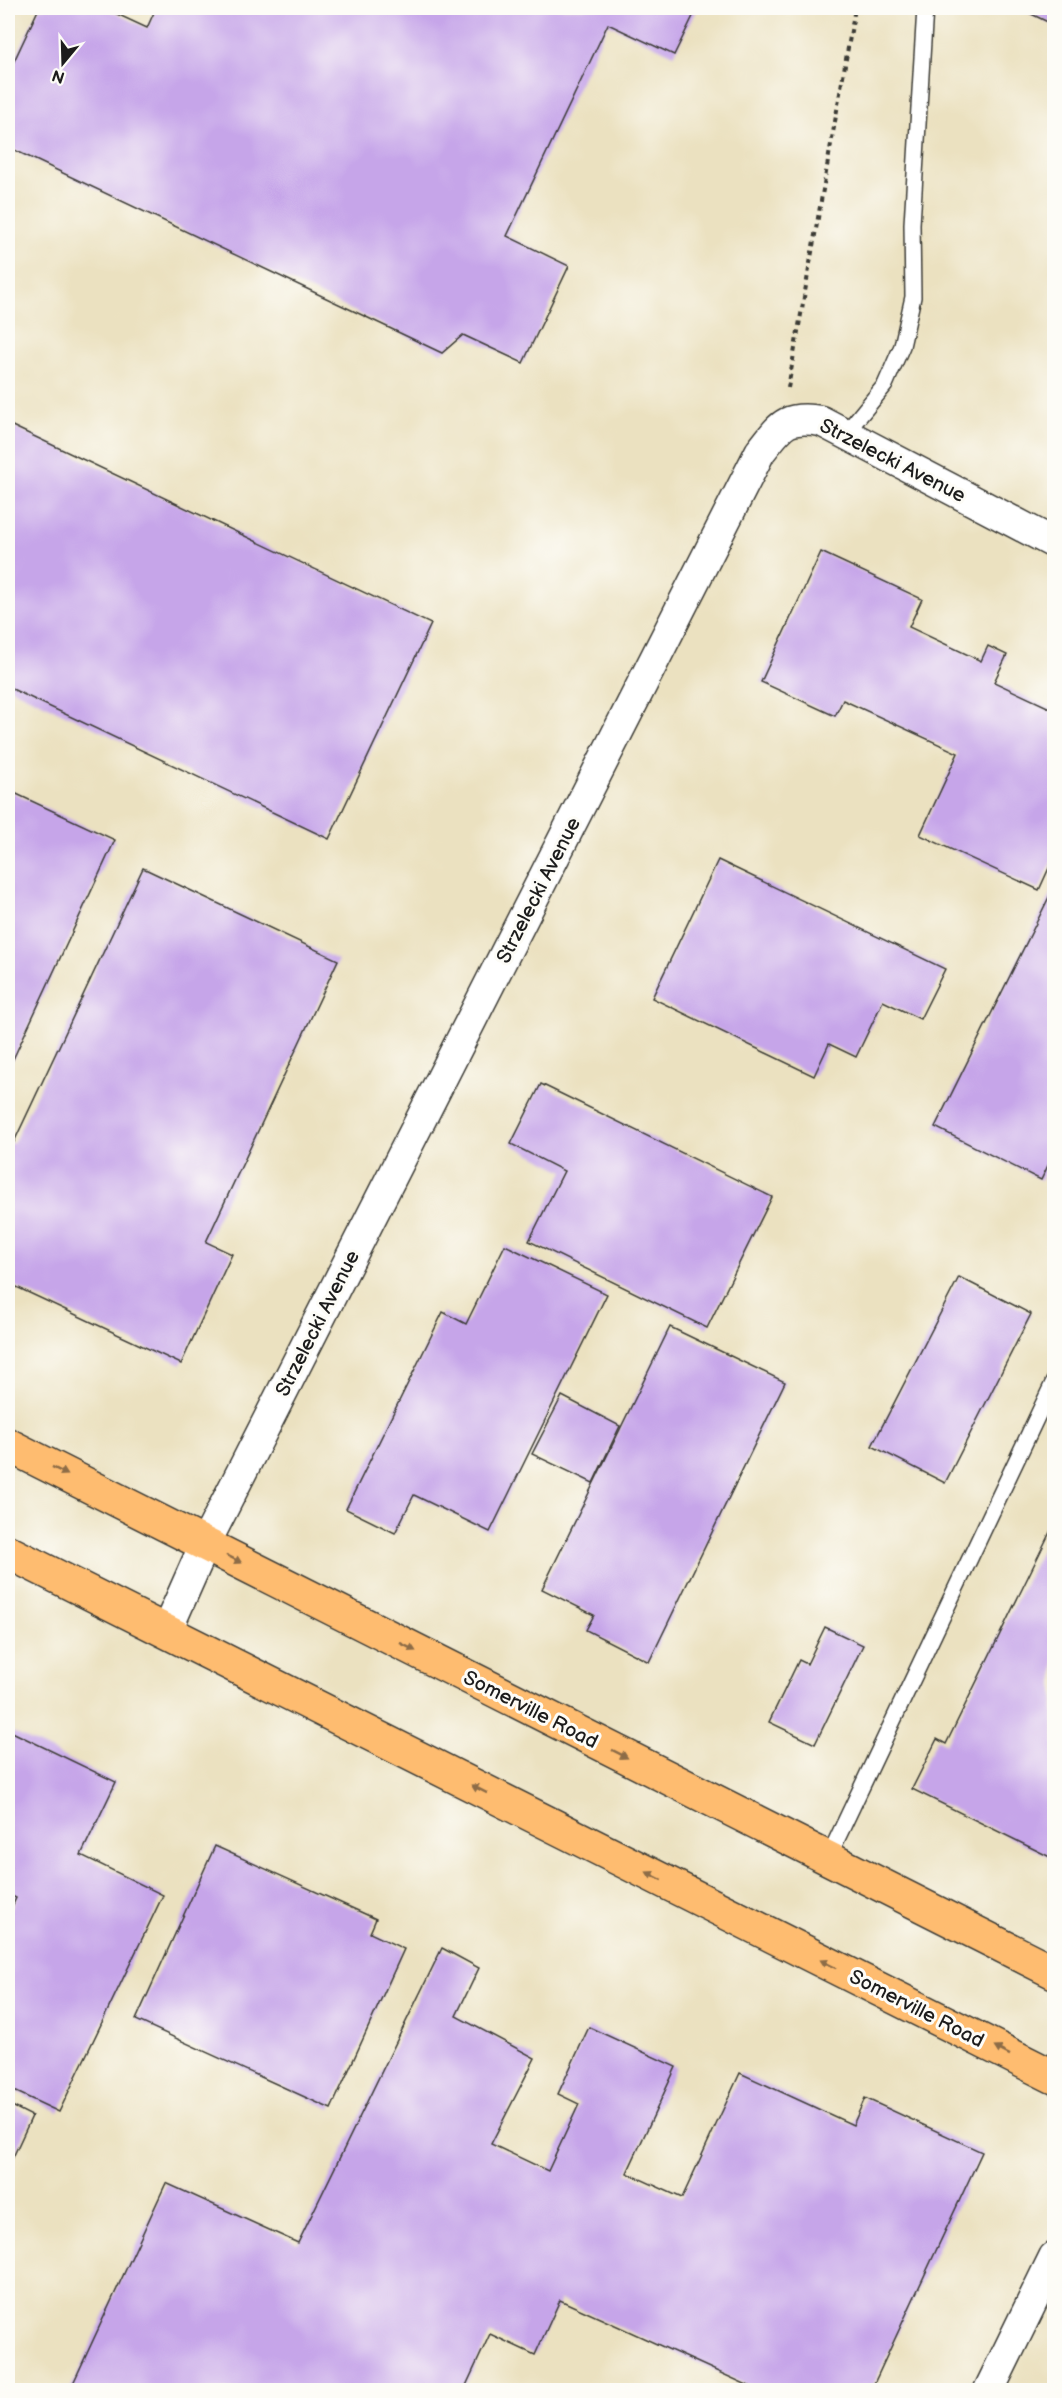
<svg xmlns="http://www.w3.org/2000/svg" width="1062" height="2398" viewBox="0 0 1062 2398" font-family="'Balsamiq Sans',sans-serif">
<rect width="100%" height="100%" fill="#fdfcf7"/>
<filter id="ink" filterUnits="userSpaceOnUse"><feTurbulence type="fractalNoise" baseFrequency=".0167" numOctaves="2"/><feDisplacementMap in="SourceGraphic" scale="12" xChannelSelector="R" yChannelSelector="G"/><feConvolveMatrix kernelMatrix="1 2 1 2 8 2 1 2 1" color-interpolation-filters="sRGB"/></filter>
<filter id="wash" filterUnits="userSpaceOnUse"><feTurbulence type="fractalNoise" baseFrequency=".008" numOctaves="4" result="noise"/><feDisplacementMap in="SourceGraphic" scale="24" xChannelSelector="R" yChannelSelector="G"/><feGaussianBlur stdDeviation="1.35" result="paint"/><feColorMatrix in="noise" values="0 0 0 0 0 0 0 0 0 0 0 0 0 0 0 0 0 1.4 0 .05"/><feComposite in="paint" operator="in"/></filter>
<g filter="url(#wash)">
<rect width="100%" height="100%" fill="#ebe1c0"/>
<g id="blocks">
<g fill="#c6a5e9">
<polygon points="39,8 104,8 147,28 156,8 697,8 674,55 608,24 507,236 569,266 523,363 463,335 442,353 8,147 8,74"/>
<polygon points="1019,8 1054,8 1054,25"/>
<polygon points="8,424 431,624 329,839 8,687"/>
<polygon points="821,552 922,599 909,627 981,661 988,646 1007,655 994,682 1054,710 1054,857 1039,890 920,835 958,753 843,700 835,716 761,682"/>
<polygon points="8,790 115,840 8,1070"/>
<polygon points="718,860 945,969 920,1019 883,1001 856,1057 829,1044 814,1076 652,998"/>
<polygon points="143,868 338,960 206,1242 232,1254 181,1364 8,1283 8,1142 13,1144"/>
<polygon points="1054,887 1054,1153 1041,1180 935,1127"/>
<polygon points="541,1084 772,1197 707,1328 529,1241 564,1171 511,1144"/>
<polygon points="505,1245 607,1294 490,1532 414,1495 395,1533 346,1509 443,1312 466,1324"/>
<polygon points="959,1277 1031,1314 945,1483 872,1446"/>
<polygon points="670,1327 785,1382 649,1662 586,1630 594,1615 542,1589"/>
<polygon points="562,1396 620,1426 593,1483 532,1454"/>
<polygon points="1054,1524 1054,1859 912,1789 937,1739 946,1744"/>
<polygon points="825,1627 863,1645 815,1744 769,1722 799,1660 807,1664"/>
<polygon points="8,1730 116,1782 81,1855 163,1895 59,2112 8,2088 8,1915 16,1898 8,1894"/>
<polygon points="215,1846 376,1919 370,1933 404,1949 331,2109 136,2020"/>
<polygon points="442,1948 479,1968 456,2016 535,2058 491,2144 548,2171 579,2104 558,2094 589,2027 676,2067 627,2173 682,2198 740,2073 853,2125 865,2098 982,2152 871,2390 758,2390 560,2300 535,2355 490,2334 464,2390 70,2390 166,2183 298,2243"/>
<polygon points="8,2104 32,2116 8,2168"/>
</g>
</g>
</g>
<g filter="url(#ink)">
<use href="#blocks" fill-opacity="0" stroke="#3b3a35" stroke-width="1.5"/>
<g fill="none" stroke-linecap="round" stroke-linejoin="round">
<g stroke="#3b3a35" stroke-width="18">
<g id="lane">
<polyline points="845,434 885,385 902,346 913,297 912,224 925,8"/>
<polyline points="828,1858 1054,1381"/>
</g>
</g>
<g stroke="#3b3a35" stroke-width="33">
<g id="street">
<path d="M166,1632l39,-88 555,-1092c21,-26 24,-37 61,-31l233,122"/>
<polyline points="989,2390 1054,2257"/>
</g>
</g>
<g stroke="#3b3a35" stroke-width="36">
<g id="primary">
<polyline points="8,1445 1054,1972"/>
<polyline points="8,1552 1054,2077"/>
</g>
</g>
<polyline stroke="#3b3a35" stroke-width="4" stroke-dasharray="4.5 4.5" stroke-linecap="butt" points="788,388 855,8"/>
<use href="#lane" stroke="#fff" stroke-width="15"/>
<use href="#street" stroke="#fff" stroke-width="30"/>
<use href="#primary" stroke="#febc70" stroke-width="33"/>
</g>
<defs><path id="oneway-solid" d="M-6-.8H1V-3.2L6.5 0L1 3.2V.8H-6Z" transform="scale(1.5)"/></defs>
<g fill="#8d6c46">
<use href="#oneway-solid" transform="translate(60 1471) rotate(27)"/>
<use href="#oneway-solid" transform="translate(234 1559) rotate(27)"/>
<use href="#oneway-solid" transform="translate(408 1647) rotate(27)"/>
<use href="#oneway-solid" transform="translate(620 1754) rotate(27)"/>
<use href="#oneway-solid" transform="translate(479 1789) rotate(-153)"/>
<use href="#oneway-solid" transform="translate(654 1876) rotate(-153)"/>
<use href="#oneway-solid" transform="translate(828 1964) rotate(-153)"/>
<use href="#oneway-solid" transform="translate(1002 2051) rotate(-153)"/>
</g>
</g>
<g text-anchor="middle" stroke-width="6" stroke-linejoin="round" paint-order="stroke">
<g font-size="20" fill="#1c1c1c" stroke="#fdfcf7">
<text transform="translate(893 460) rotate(27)" y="7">Strzelecki Avenue</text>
<text transform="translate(538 890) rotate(-63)" y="7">Strzelecki Avenue</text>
<text transform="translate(317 1323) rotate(-63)" y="7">Strzelecki Avenue</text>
<text transform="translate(531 1709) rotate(27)" y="7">Somerville Road</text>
<text transform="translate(917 2008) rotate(27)" y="7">Somerville Road</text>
</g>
</g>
<rect width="1062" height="2398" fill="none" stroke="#fdfcf7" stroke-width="30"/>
<g transform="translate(63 63) rotate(199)" stroke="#fdfcf7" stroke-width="4.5" paint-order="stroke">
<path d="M0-4.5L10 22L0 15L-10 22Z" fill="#1c1c1c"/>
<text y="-9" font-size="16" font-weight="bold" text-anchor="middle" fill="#1c1c1c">N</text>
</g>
</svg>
